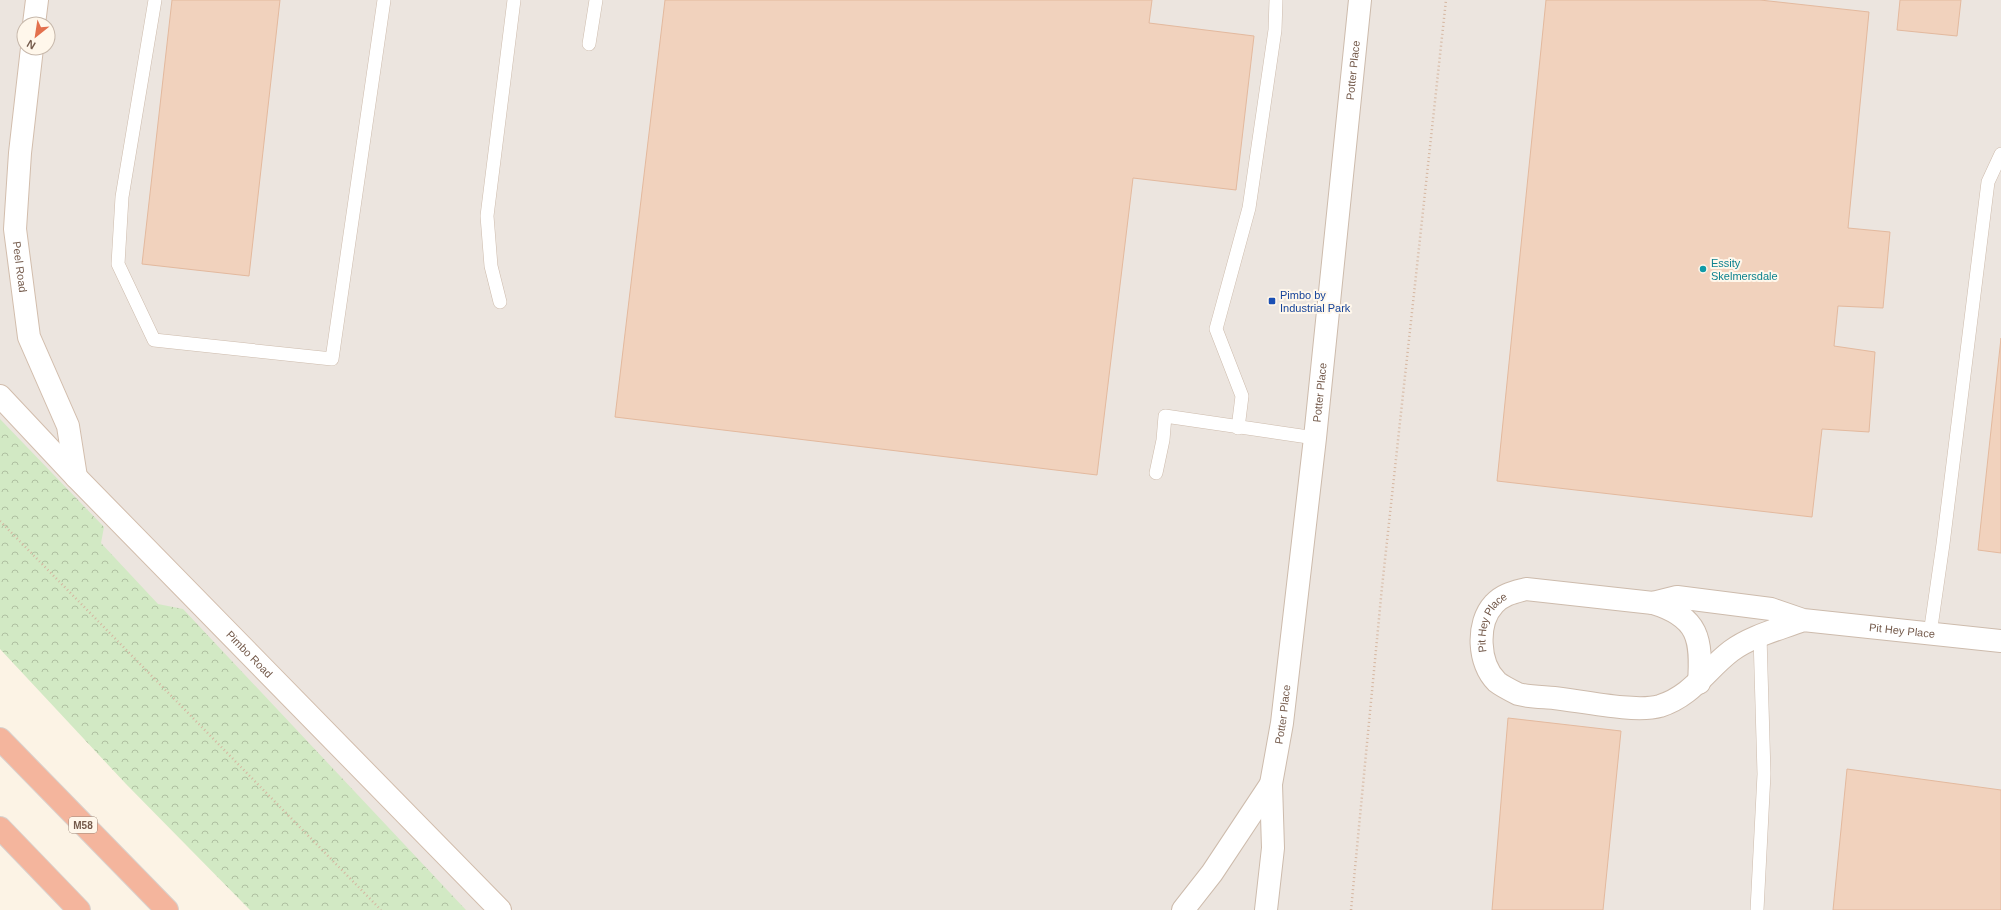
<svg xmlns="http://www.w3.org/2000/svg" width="2001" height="910" viewBox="0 0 2001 910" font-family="Arial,sans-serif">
<defs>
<pattern id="forest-crowns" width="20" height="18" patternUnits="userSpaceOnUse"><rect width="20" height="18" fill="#d2e9c4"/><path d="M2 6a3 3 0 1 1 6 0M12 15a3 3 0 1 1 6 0" fill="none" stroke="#afc0a1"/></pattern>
</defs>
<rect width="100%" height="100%" fill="#fcf3e5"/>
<path fill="#ece5df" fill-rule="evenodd" d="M0,0h2001v910h-1574l-427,-447zM24,24h24v24h-24z"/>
<polygon fill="url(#forest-crowns)" points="0,419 104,527 101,543 158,604 183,609 466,910 250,910 126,784 0,649"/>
<g fill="#f1d2bd" stroke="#e3b99e">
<polygon points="172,0 280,0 249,276 142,264"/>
<polygon points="665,0 1152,0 1149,23 1254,36 1236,190 1133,178 1097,475 615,417"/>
<polygon points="1546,0 1760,0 1869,12 1848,228 1890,232 1883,308 1838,306 1834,346 1875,352 1869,432 1822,429 1812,517 1497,481"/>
<polygon points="1900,0 1961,0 1957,36 1897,30"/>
<polygon points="2001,338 2001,553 1978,550"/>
<polygon points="1508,718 1621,731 1603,910 1492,910"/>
<polygon points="1847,769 2001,790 2001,910 1833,910"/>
</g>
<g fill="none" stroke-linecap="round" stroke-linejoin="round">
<g stroke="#cdbbac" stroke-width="14">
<g id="lane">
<polyline points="155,0 122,197 118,264 154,340 332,359 384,0"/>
<polyline points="589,44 596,0"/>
<polyline points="500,302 491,266 487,216 514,0"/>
<polyline points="1238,428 1242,396 1216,329 1249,208 1275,30 1276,0"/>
<polyline points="1156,473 1163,440 1165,416 1315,438"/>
<polyline points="1930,634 1943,544 1988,182 2001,154"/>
<polyline points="1757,910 1764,774 1760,636"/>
</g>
</g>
<g stroke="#cdbbac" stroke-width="24">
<g id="street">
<path d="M1653,603c46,14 49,36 46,80"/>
<path id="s1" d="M1803,620c-23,9 -52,16 -72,31 -25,19 -39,45 -71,55 -25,7 -79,-5 -106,-8 -11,-1 -25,-1 -36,-4 -6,-3 -16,-8 -21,-12 -19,-18 -21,-59 -3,-78 9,-10 21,-12 32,-15l127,14 24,-6 94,12 32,11 198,21"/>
<polyline points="1183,910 1212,873 1271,784"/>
<path id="s2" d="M1266,910l7,-62 -2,-64 11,-61 33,-285 45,-438"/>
</g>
</g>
<g stroke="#d2bdac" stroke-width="24">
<g id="secondary">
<polyline points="34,24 37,0"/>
<path id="s3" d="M32,48l-12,105 -5,76 14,108 39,89 8,51"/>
<path id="s4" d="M0,396l76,81 424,433"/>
</g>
</g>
<g stroke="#d8d1cd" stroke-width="24">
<g id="highway">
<polyline points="0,739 167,910"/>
<polyline points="0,828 79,910"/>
</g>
</g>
<g stroke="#d5b6a0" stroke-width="2.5" stroke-dasharray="1 3" stroke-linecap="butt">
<polyline points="0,521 381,910"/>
<polyline points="1351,910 1382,587 1446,0"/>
</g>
<use href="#lane" stroke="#fff" stroke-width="13"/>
<use href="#street" stroke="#fff" stroke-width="22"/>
<use href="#secondary" stroke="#fff" stroke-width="22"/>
<use href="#highway" stroke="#f4b59d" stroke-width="22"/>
</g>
<circle fill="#0f9aa8" stroke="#fff7eb" stroke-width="1.5" cx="1703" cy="269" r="4"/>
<rect fill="#1a4fb4" stroke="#fff7eb" stroke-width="1.5" x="1268" y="297" width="8" height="8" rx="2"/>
<g text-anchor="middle" stroke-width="4" stroke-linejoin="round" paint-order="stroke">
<rect fill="#fff7eb" stroke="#9e897b" stroke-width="1" x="69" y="817" width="28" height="16" rx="3"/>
<g font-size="10" font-weight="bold" fill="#745a4b">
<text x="83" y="829">M58</text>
</g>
<g font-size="11" fill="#745a4b" stroke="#fff7eb">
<text dy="4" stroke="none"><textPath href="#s2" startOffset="845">Potter Place</textPath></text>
<text dy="4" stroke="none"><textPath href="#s3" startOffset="220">Peel Road</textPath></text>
<text dy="4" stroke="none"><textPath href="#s2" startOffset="521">Potter Place</textPath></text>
<text dy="4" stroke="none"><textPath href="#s1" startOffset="403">Pit Hey Place</textPath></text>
<text dy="4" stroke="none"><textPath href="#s1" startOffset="838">Pit Hey Place</textPath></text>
<text dy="4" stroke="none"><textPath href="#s4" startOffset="359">Pimbo Road</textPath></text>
<text dy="4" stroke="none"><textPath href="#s2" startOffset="197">Potter Place</textPath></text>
</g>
<g font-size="11" fill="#0d838f" stroke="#fff7eb" text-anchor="start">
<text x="1711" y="267">Essity<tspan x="1711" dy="13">Skelmersdale</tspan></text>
</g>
<g font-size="11" fill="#164399" stroke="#fff7eb" text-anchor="start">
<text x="1280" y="299">Pimbo by<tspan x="1280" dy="13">Industrial Park</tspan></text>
</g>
</g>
<g transform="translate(36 36) rotate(210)"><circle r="19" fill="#fff7eb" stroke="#c7b8ab"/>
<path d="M0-3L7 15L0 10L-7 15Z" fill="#e3704d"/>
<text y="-6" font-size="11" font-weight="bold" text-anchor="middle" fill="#745a4b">N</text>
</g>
</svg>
